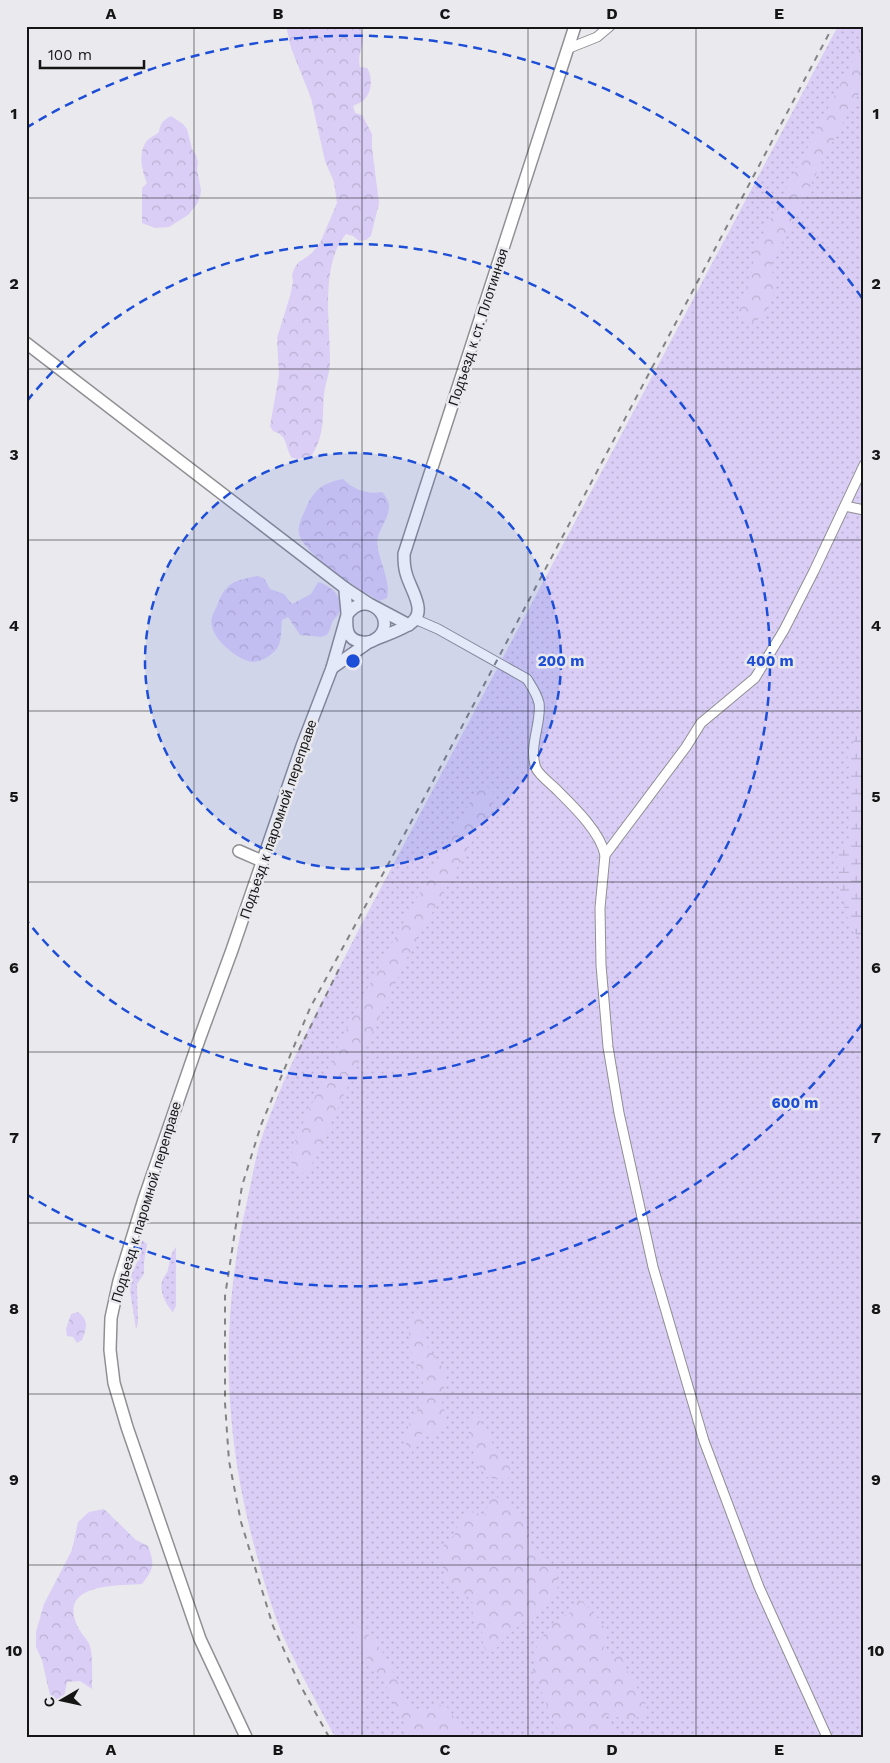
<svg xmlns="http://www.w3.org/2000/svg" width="890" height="1763" viewBox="0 0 890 1763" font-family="'Work Sans',sans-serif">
<defs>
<pattern id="grass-dots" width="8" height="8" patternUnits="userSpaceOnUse" patternTransform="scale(1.25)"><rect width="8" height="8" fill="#dacef6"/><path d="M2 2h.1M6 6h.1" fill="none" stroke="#bab0d2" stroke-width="1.8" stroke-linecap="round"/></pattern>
<pattern id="forest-crowns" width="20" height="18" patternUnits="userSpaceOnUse" patternTransform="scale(1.25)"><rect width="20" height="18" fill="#dacef6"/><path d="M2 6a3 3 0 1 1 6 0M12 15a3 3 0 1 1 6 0" fill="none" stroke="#bab0d2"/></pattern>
<pattern id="wetland-marsh" width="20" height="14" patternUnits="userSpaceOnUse" patternTransform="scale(1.25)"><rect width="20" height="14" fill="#dacef6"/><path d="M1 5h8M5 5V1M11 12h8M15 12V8" fill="none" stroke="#bab0d2"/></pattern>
</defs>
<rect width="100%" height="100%" fill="#eae9ed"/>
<g fill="url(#grass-dots)">
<path d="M838,26h26v1711h-529c-18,-34 -37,-68 -53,-103 -10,-25 -18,-52 -25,-78 -34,-121 -38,-236 -9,-359 4,-18 7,-37 12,-54 25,-75 64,-144 99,-214z"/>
<polygon points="142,1240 147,1244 144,1262 144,1274 137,1284 138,1323 136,1329 130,1291 130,1278 138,1260 139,1247"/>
<path d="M176,1247v59l-3,6c-7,-7 -14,-21 -11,-31 1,-4 5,-7 6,-11 2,-9 2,-16 8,-23z"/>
</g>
<g fill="url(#forest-crowns)">
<path d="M286,26l74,1c8,17 -4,24 0,40l7,1c6,9 5,24 -3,32 -3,3 -8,4 -11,6l2,7 7,2 10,19v14l7,55 -8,33 -5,4 -7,1 -6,-5 -7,-2c-26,30 -16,89 -16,127 0,12 -5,23 -6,34 -2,24 1,39 -12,60l-13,4 -7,-1c-8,-12 -3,-22 -19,-27l-3,-5 9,-51 -2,-37 13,-42 3,-14 -1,-7 3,-8 4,-5 12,-8 9,-11 17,-40 -3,-21 -9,-21 -14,-63 -20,-50z"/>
<path d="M864,39v45l-37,68 -55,111c-1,6 1,10 2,16 2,18 -6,34 -21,44h-4l-6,-3 -3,2c-7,-12 8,-37 12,-50 3,-8 -1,-15 3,-23z"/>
<path d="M171,116l12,8 4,5 5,20 4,6 2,7 -1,7 4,21 -1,7 -3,7 -9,11 -19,12 -14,1 -13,-5v-35l5,-5c-5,-12 -9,-29 -1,-41 2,-4 9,-6 13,-10 1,-8 4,-12 12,-16z"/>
<path d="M343,479c10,10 24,16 39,13 20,21 -10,36 -4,57 3,15 13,35 9,49l-7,3c-19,-10 -76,-46 -81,-67 -2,-9 4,-19 7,-26 8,-19 17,-25 37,-29z"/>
<path d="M257,576l7,2 6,11 14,5 8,10 19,-10 7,-12c12,3 26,15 22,29 -1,4 -5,7 -7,10 -2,4 -3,10 -6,14l-6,2 -21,-2 -12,-18 -6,3c-1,9 0,19 -4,27 -5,8 -20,18 -30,14 -15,-5 -41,-26 -36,-44 1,-5 5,-10 6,-14 8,-21 18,-23 39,-27z"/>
<polygon points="479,786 486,786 496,795 494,802 408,956 312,1164 308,1170 302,1174 295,1173 291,1159 293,1145 341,1040 376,972"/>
<path d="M78,1312c11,8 9,16 4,28l-5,3 -4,-6 -6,-1 -1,-7 5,-15z"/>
<path d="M412,1314l7,2c7,11 3,14 6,25 3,10 13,16 17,26 6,15 1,20 0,34 0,4 2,7 3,11 6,20 -7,23 -24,22l-10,20 -5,-4c0,-9 0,-19 4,-27 5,-11 14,-18 14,-31 0,-13 -6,-21 -10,-33 -6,-13 -6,-31 -2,-45z"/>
<polygon points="476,1413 493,1444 510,1467 510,1474 507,1480 500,1480 486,1477 475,1459 468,1429"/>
<path d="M496,1497c19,4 31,25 34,43 2,5 4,13 9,17 6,6 15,9 18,19 7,22 -20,35 -34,46 -11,9 -21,20 -30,30l-7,-1 -3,-6 -1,-14 -9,-11 -1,-21c-5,-3 -11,-3 -15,-6 -14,-8 -15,-30 -16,-45l14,-14 5,-15 4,-6 7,-1 14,3 4,-14z"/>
<path d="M104,1509l32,31 12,6c7,18 6,23 -6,38 -25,2 -81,-1 -66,39 3,9 11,15 14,23 3,9 2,33 2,43l-12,-8 -13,1 -3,15 -12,7 -10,-44 -6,-13v-15l8,-28 28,-54 6,-28 11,-10z"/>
<path d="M578,1599c8,5 28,26 29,36 0,5 -3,11 -4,15l4,5 14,1 8,19 5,5 3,6 1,7 8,11v8l-5,5 -21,1 -13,-4 -2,6 12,17h-54l-13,-20 -6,-21 -10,-19 -1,-8 5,-27 15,-19 18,-11z"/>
<polygon points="355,1624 360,1629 366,1632 383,1653 400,1686 402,1699 406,1705 419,1712 439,1705 446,1706 468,1737 411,1737 390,1697 386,1684 363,1654 355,1632"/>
</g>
<polygon fill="url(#wetland-marsh)" points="864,724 864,942 851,929 847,916 839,886 837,856 839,848 848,837 850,781 847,766 847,759 858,729"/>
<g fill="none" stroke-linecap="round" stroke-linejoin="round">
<g stroke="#908f93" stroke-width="11">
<g id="street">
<polyline points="567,49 597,37 610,26"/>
<polyline points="845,506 864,510"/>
<path d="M415,619l23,10 89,50c5,8 10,15 12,24 3,19 -11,44 -3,65 3,7 13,14 19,20 17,17 45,43 50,67l-5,53 1,57 7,82 11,66 34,154 51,174 55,146 68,150"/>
<polyline points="605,855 686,747 701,723 755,678 784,630 814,571 864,465"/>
</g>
</g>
<g stroke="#908f93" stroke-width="14">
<g id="secondary">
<polyline points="26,343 345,588 371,605"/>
<polyline points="377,608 409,625"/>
<path d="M376,639c10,-4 22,-8 32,-14 22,-12 2,-35 -2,-52 -2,-6 -2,-12 -2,-19l171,-528"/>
<polyline points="332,668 369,642"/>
<polyline points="239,851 262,861"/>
<path d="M246,1737l-46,-98 -73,-212 -13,-44 -4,-33 1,-32 8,-37 25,-82 55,-159 33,-90 70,-204 30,-78 15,-53c20,-29 52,6 30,23 -5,4 -10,5 -15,4 -16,-2 -16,-14 -15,-27 0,-8 -2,-18 -2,-27"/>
</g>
</g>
<use href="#street" stroke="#fff" stroke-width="9"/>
<use href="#secondary" stroke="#fff" stroke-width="11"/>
<g stroke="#838285" stroke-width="2" stroke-dasharray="6 6" stroke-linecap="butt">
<polyline points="299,1050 339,969"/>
<polyline points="329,1737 299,1683 273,1626 241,1522 229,1461 225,1403 225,1296 242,1186 261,1125 310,1008 423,800 833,26"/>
</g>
</g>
<path fill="none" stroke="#151516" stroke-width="1" stroke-opacity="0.55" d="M194,26v1711M362,26v1711M528,26v1711M696,26v1711M26,198h838M26,369h838M26,540h838M26,711h838M26,882h838M26,1052h838M26,1223h838M26,1394h838M26,1565h838"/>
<circle cx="353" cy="661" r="208" fill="#1d4ed8" fill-opacity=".12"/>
<g fill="none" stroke="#1d4ed8" stroke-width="2.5" stroke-dasharray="9 6">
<circle cx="353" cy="661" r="208"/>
<path d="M27 401A417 417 0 1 1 27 921"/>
<path d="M862 1024A625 625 0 0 1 26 1194M26 128A625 625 0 0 1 862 298"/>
</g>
<g text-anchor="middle" stroke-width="5" stroke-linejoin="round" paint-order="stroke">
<g font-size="14" fill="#151516" stroke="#eae9ed">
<text transform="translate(478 327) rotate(-72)" y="5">Подъезд к ст. Плотинная</text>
<text transform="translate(278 819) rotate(-71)" y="5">Подъезд к паромной переправе</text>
<text transform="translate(146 1202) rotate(-73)" y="5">Подъезд к паромной переправе</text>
</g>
</g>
<circle cx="353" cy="661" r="8" fill="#1d4ed8" stroke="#eae9ed" stroke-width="2.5"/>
<g font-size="15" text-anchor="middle" font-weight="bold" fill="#1d4ed8" stroke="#eae9ed" stroke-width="5" stroke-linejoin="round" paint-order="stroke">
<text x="561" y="666">200 m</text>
<text x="770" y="666">400 m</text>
<text x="795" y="1108">600 m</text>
</g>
<rect width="890" height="1763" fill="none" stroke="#eae9ed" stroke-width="55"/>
<g transform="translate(62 1700) rotate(261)" stroke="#eae9ed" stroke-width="4" paint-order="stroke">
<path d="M0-4L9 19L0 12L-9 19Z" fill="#151516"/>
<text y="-8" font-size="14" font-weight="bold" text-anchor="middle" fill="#151516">С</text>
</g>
<path d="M40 60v8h104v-8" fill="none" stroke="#151516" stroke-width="2.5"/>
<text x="48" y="60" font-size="15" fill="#151516" stroke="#eae9ed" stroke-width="4" paint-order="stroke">100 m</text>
<rect x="28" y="28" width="834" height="1708" fill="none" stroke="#151516" stroke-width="2"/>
<g font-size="16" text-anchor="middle" font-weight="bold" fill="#151516">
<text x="111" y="19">A</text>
<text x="278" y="19">B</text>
<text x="445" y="19">C</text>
<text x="612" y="19">D</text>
<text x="779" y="19">E</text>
<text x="14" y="119">1</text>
<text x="876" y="119">1</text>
<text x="14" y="289">2</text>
<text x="876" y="289">2</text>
<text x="14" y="460">3</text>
<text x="876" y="460">3</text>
<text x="14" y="631">4</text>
<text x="876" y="631">4</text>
<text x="14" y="802">5</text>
<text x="876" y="802">5</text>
<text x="14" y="973">6</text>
<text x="876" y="973">6</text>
<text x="14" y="1143">7</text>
<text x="876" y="1143">7</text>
<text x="14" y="1314">8</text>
<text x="876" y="1314">8</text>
<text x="14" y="1485">9</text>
<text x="876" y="1485">9</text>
<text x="14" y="1656">10</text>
<text x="876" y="1656">10</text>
<text x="111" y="1755">A</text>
<text x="278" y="1755">B</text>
<text x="445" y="1755">C</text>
<text x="612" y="1755">D</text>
<text x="779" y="1755">E</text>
</g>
</svg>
